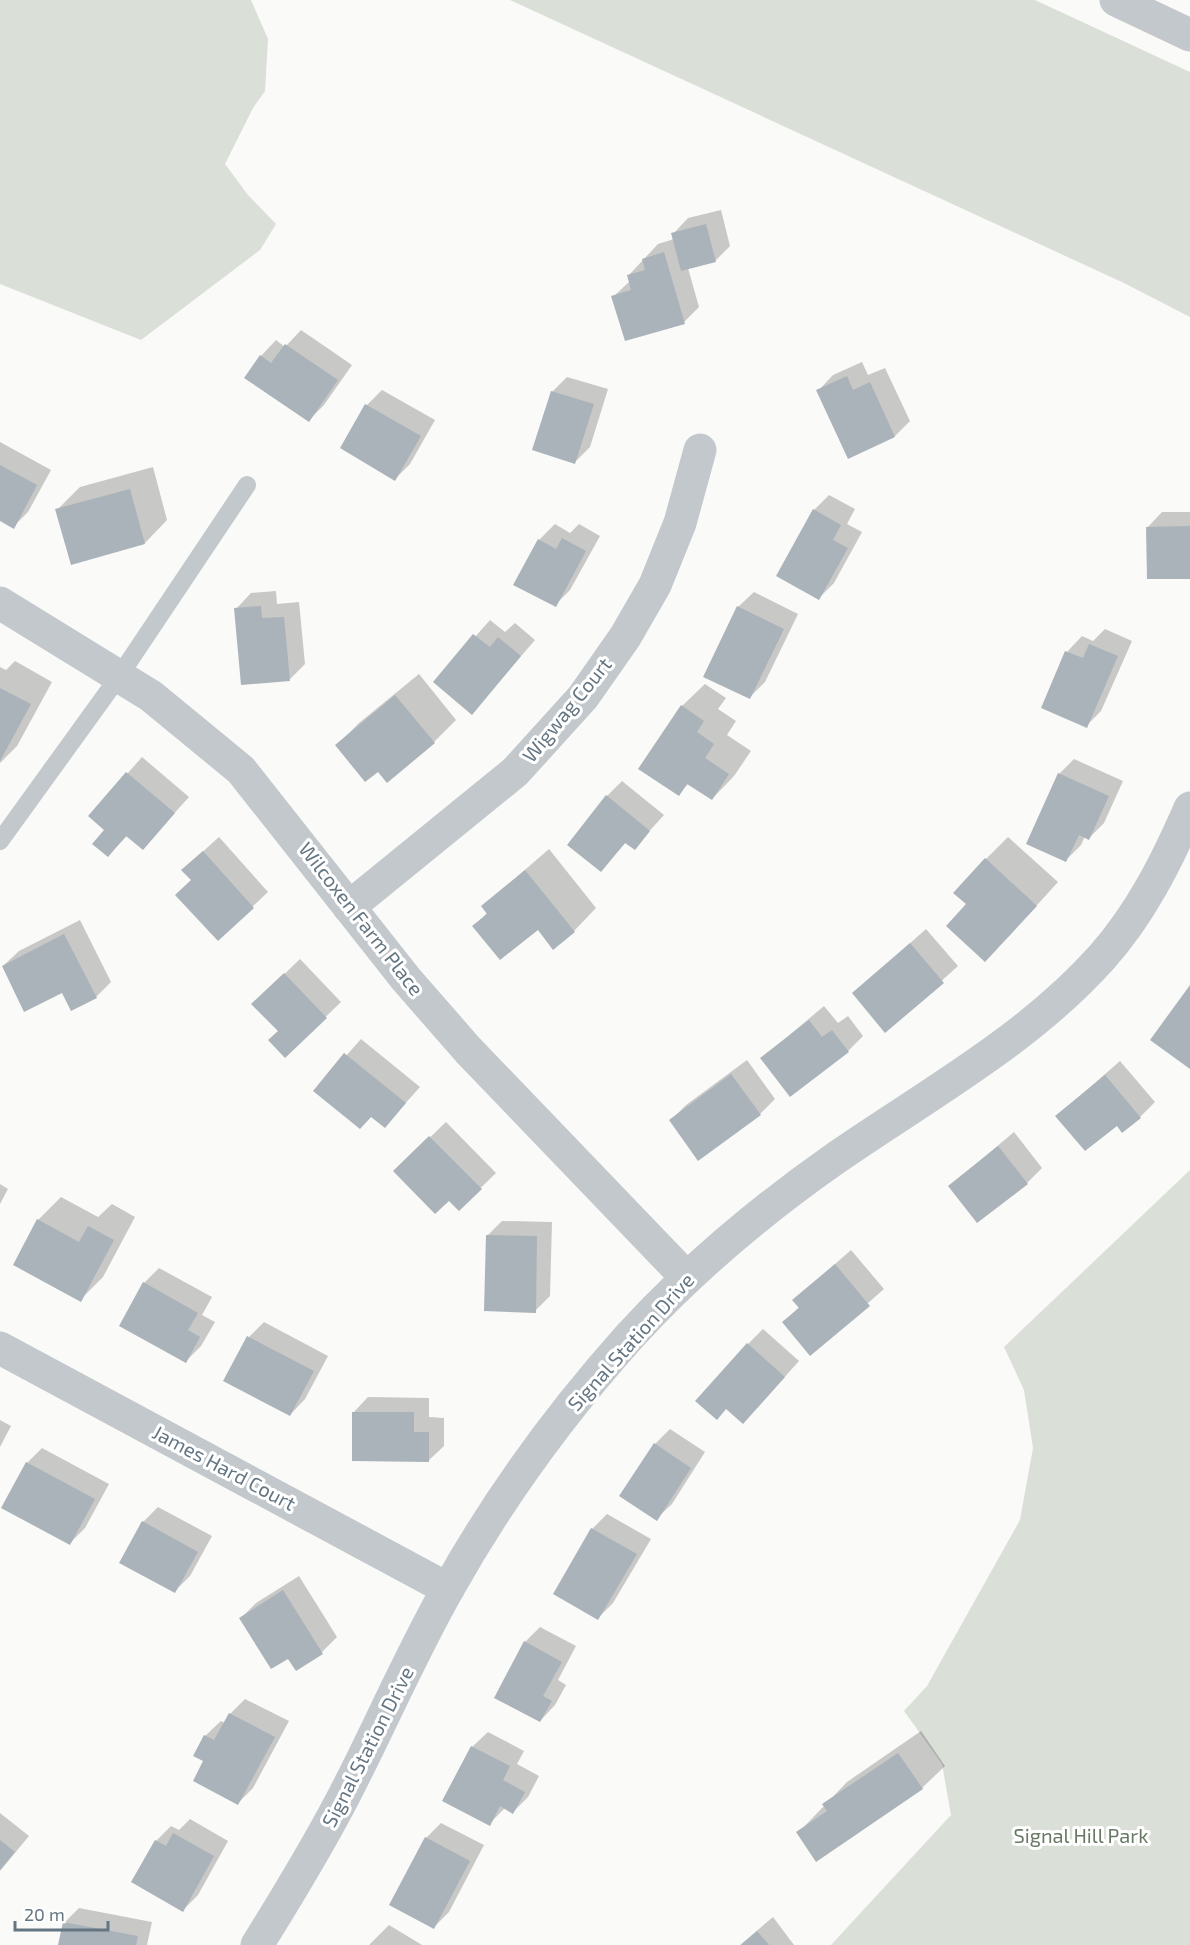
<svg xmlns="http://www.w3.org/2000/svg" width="1190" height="1945" viewBox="0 0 1190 1945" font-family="'Exo 2',sans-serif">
<rect width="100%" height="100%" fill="#fafaf8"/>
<g fill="#dadfd7">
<polygon points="0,0 251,0 268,39 265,91 253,108 225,164 248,195 276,224 260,250 141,340 0,284"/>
<polygon points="510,0 1035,0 1190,72 1190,317 1124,283"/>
<polygon points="1190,1170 1190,1945 831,1945 951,1815 942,1764 904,1711 927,1686 1020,1520 1033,1448 1024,1390 1004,1347"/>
</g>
<g fill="#0003">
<polygon points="721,210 730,246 715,261 688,268 699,307 684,322 613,297 630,281 628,276 658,244 674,239 673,234 688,218"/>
<polygon points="301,330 352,365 324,405 309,420 246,377 261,356 276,340 285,347"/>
<polygon points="862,362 868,375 885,368 910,421 895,436 849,457 818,391 833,375"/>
<polygon points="567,377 608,389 590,447 575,462 552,392"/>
<polygon points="382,390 435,420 410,464 395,479 342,448 367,405"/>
<polygon points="0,442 51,470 28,512 13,527 0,520"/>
<polygon points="153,467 167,520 145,543 57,510 80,487"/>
<polygon points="829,495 855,509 847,524 862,532 834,583 818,599 814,510"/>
<polygon points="1162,512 1190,512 1190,577 1147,528"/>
<polygon points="555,524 570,533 579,524 600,536 570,590 555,605 516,584 539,540"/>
<polygon points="276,591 277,604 299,602 305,664 290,679 236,609 251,593"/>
<polygon points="754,592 798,614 765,682 750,697 738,607"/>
<polygon points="490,620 505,632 515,623 535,640 472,713 435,682"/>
<polygon points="1105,629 1132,641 1101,711 1086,726 1067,652 1082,636 1093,641"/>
<polygon points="15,661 52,682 17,746 0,763 0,667 6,670"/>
<polygon points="419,674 456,720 434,742 378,770 337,745 359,723"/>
<polygon points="705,684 726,698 718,709 736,721 727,735 751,751 734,776 712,799 689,783 678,794 682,706"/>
<polygon points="142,757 189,797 143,848 128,835 108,855 107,829 90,816"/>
<polygon points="1074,759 1123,781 1104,823 1089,838 1085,836 1081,845 1066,860 1059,774"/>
<polygon points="622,781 664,815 634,848 626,842 601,870 607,796"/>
<polygon points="219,837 268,892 218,939 199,855"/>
<polygon points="1008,837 1058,882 1008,937 968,904 986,859"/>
<polygon points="549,849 596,908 574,931 474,926 488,912 483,906"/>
<polygon points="80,920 111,982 96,997 63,991 3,966 19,951"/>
<polygon points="926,929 958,966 886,1031 854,993"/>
<polygon points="300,959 341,1002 285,1056 269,989"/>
<polygon points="824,1006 838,1023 848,1016 863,1036 848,1051 791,1095 762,1058"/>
<polygon points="361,1039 420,1087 385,1126 372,1116 315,1091"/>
<polygon points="747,1060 775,1099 760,1114 671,1120 686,1105"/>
<polygon points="1120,1061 1155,1102 1140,1117 1117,1124 1057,1116"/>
<polygon points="446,1122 496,1173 459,1209 449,1199 395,1171"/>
<polygon points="1014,1132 1042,1168 1027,1183 950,1186"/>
<polygon points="0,1184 8,1189 0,1204"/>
<polygon points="61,1197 98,1217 112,1204 135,1217 103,1277 80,1300 38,1220"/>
<polygon points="502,1221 552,1222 550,1296 535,1311 487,1236"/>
<polygon points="851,1250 884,1289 810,1354 784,1322 799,1307 794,1300"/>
<polygon points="159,1268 212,1297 202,1315 215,1322 201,1346 186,1361 144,1283"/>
<polygon points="264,1322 328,1356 305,1399 290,1415 249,1337"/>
<polygon points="763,1329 799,1361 758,1407 748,1344"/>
<polygon points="368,1397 429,1398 429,1417 444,1418 444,1446 428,1461 353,1413"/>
<polygon points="0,1420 11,1426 0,1447"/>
<polygon points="670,1429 705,1452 672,1504 656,1519 655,1444"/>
<polygon points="42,1448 109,1484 85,1528 70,1543 27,1463"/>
<polygon points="158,1507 212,1536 190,1576 175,1591 143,1522"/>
<polygon points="607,1514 651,1539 613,1603 598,1618 592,1529"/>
<polygon points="299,1576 337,1637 322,1652 296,1669 288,1657 241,1618 256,1603"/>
<polygon points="540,1627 576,1646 558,1680 566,1685 555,1705 540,1721 525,1642"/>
<polygon points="245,1699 289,1721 253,1788 238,1803 205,1761 205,1736 221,1721 225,1723 230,1714"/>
<polygon points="921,1731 945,1766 922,1788 798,1833 847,1782"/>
<polygon points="488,1732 524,1751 517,1764 539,1776 528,1797 513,1812 505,1808 489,1824 472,1747"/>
<polygon points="0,1813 29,1836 0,1871"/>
<polygon points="190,1819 228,1841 198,1895 183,1910 156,1841 171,1826 179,1830"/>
<polygon points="441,1823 484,1845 449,1912 434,1927 426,1838"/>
<polygon points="79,1908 152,1922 147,1945 60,1945 64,1923"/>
<polygon points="773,1917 794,1945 740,1945"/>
<polygon points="389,1925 422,1945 369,1945"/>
</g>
<g fill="#aab3b9">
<polygon points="706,224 716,262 681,271 671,233"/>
<polygon points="664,252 685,324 625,341 611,296 631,290 627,275 645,270 642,259"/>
<polygon points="285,344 338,380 309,422 244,378 260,355 271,363"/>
<polygon points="847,376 853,390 870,382 895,437 848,459 816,390"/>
<polygon points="551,391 594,404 575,464 532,450"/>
<polygon points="365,404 421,436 395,481 340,448"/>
<polygon points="0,465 37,485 14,529 0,521"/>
<polygon points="130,489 145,544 71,565 55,509"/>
<polygon points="813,509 841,525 833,540 848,548 819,600 776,576"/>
<polygon points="1190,526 1190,579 1147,579 1146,527"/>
<polygon points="562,538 586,551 556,607 513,585 538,539 556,549"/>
<polygon points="261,606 262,618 284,617 290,681 241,685 234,608"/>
<polygon points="737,606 784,629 750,699 703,677"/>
<polygon points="473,634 490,647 498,637 521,656 472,715 433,682"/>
<polygon points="1089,644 1118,656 1087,728 1041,708 1065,651 1083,658"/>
<polygon points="0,688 31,704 0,761"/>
<polygon points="395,695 435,743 387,783 378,772 365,782 335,745"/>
<polygon points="681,705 704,721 697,732 714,744 705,758 729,774 712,800 687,784 679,796 638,769"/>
<polygon points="126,772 175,813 143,850 126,836 108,857 92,844 104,830 88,816"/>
<polygon points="1058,773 1109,796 1089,840 1079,835 1066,862 1026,844"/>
<polygon points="606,795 650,831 635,850 625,843 601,872 567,845"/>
<polygon points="203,851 254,908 218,941 175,895 191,880 181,870"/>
<polygon points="985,858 1037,906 985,962 946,926 966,904 953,893"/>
<polygon points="525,870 575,932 553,950 538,930 500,960 472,926 487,914 481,906"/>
<polygon points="64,934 97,998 71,1011 62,993 24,1012 2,966"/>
<polygon points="910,943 944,983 885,1033 852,993"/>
<polygon points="284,973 327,1018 285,1058 268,1040 278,1031 251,1004"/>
<polygon points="1190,985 1190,1069 1150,1040"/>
<polygon points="809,1020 822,1037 832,1030 849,1052 790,1097 760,1058"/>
<polygon points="344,1053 406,1103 385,1128 371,1117 360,1129 313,1091"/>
<polygon points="731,1074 761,1115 698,1161 669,1120"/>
<polygon points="1105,1075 1141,1118 1122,1133 1117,1126 1085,1151 1055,1116"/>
<polygon points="429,1136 482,1189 459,1211 449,1201 435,1214 393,1171"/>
<polygon points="998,1146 1028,1184 977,1223 948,1186"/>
<polygon points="37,1219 79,1242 88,1226 114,1240 81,1302 13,1265"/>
<polygon points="486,1235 537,1236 536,1313 484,1311"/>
<polygon points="835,1264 870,1306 810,1356 782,1322 799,1308 792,1300"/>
<polygon points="143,1282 198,1313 188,1330 200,1337 186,1363 119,1326"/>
<polygon points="247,1336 314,1371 290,1416 223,1381"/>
<polygon points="747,1343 785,1377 743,1424 726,1409 717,1420 695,1401"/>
<polygon points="352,1412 414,1412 414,1432 429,1432 429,1462 352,1461"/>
<polygon points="654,1443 691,1468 657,1521 619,1496"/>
<polygon points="26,1462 95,1499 70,1545 1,1508"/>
<polygon points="142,1521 198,1552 175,1593 119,1563"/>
<polygon points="591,1528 637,1554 598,1620 553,1594"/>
<polygon points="283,1590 323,1654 296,1671 288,1659 271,1669 239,1618"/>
<polygon points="524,1641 562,1662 543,1696 552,1701 540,1722 494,1698"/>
<polygon points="229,1713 275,1737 238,1805 193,1781 203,1761 193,1756 204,1735 214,1740"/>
<polygon points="471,1746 510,1766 503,1780 525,1792 513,1814 500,1806 490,1826 442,1801"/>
<polygon points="898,1753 923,1789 816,1862 796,1832 827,1811 822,1804"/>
<polygon points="173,1833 214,1856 183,1912 131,1882 155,1840 166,1846"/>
<polygon points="425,1837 470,1861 434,1929 389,1905"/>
<polygon points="0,1840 15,1852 0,1870"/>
<polygon points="63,1922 138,1936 136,1945 58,1945"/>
<polygon points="757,1931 769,1945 741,1945"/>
</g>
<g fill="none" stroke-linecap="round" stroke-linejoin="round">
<polyline stroke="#c3c8cc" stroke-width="18" points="0,841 120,675 247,485"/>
<g stroke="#c3c8cc" stroke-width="33">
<polyline points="1116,0 1190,35"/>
<polyline points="0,603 151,696 241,770 406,979 468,1050 687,1278"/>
<polyline points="349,907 515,772 583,697 625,637 655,585 680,523 700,450"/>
<polyline points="0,1348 448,1589"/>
<path d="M257,1945c33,-53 66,-107 94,-163 33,-65 62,-132 98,-195 50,-89 112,-174 180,-250 61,-67 130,-125 204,-177 92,-64 194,-119 269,-203 39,-44 65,-96 88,-149"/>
</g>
</g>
<g text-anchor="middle" stroke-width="6" stroke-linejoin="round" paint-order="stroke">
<g font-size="20" fill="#657683" stroke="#fff">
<text transform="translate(567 710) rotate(-51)" y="7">Wigwag Court</text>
<text transform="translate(361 919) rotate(52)" y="7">Wilcoxen Farm Place</text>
<text transform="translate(631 1342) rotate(-48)" y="7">Signal Station Drive</text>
<text transform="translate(224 1468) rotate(28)" y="7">James Hard Court</text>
<text transform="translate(368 1747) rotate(-63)" y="7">Signal Station Drive</text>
</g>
<g font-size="20" fill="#687a64" stroke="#fff">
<text x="1081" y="1843">Signal Hill Park</text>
</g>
</g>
<path d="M15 1921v9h93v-9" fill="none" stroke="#657683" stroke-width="3"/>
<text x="24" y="1921" font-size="18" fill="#657683" stroke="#ffffff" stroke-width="4.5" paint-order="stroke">20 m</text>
</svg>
